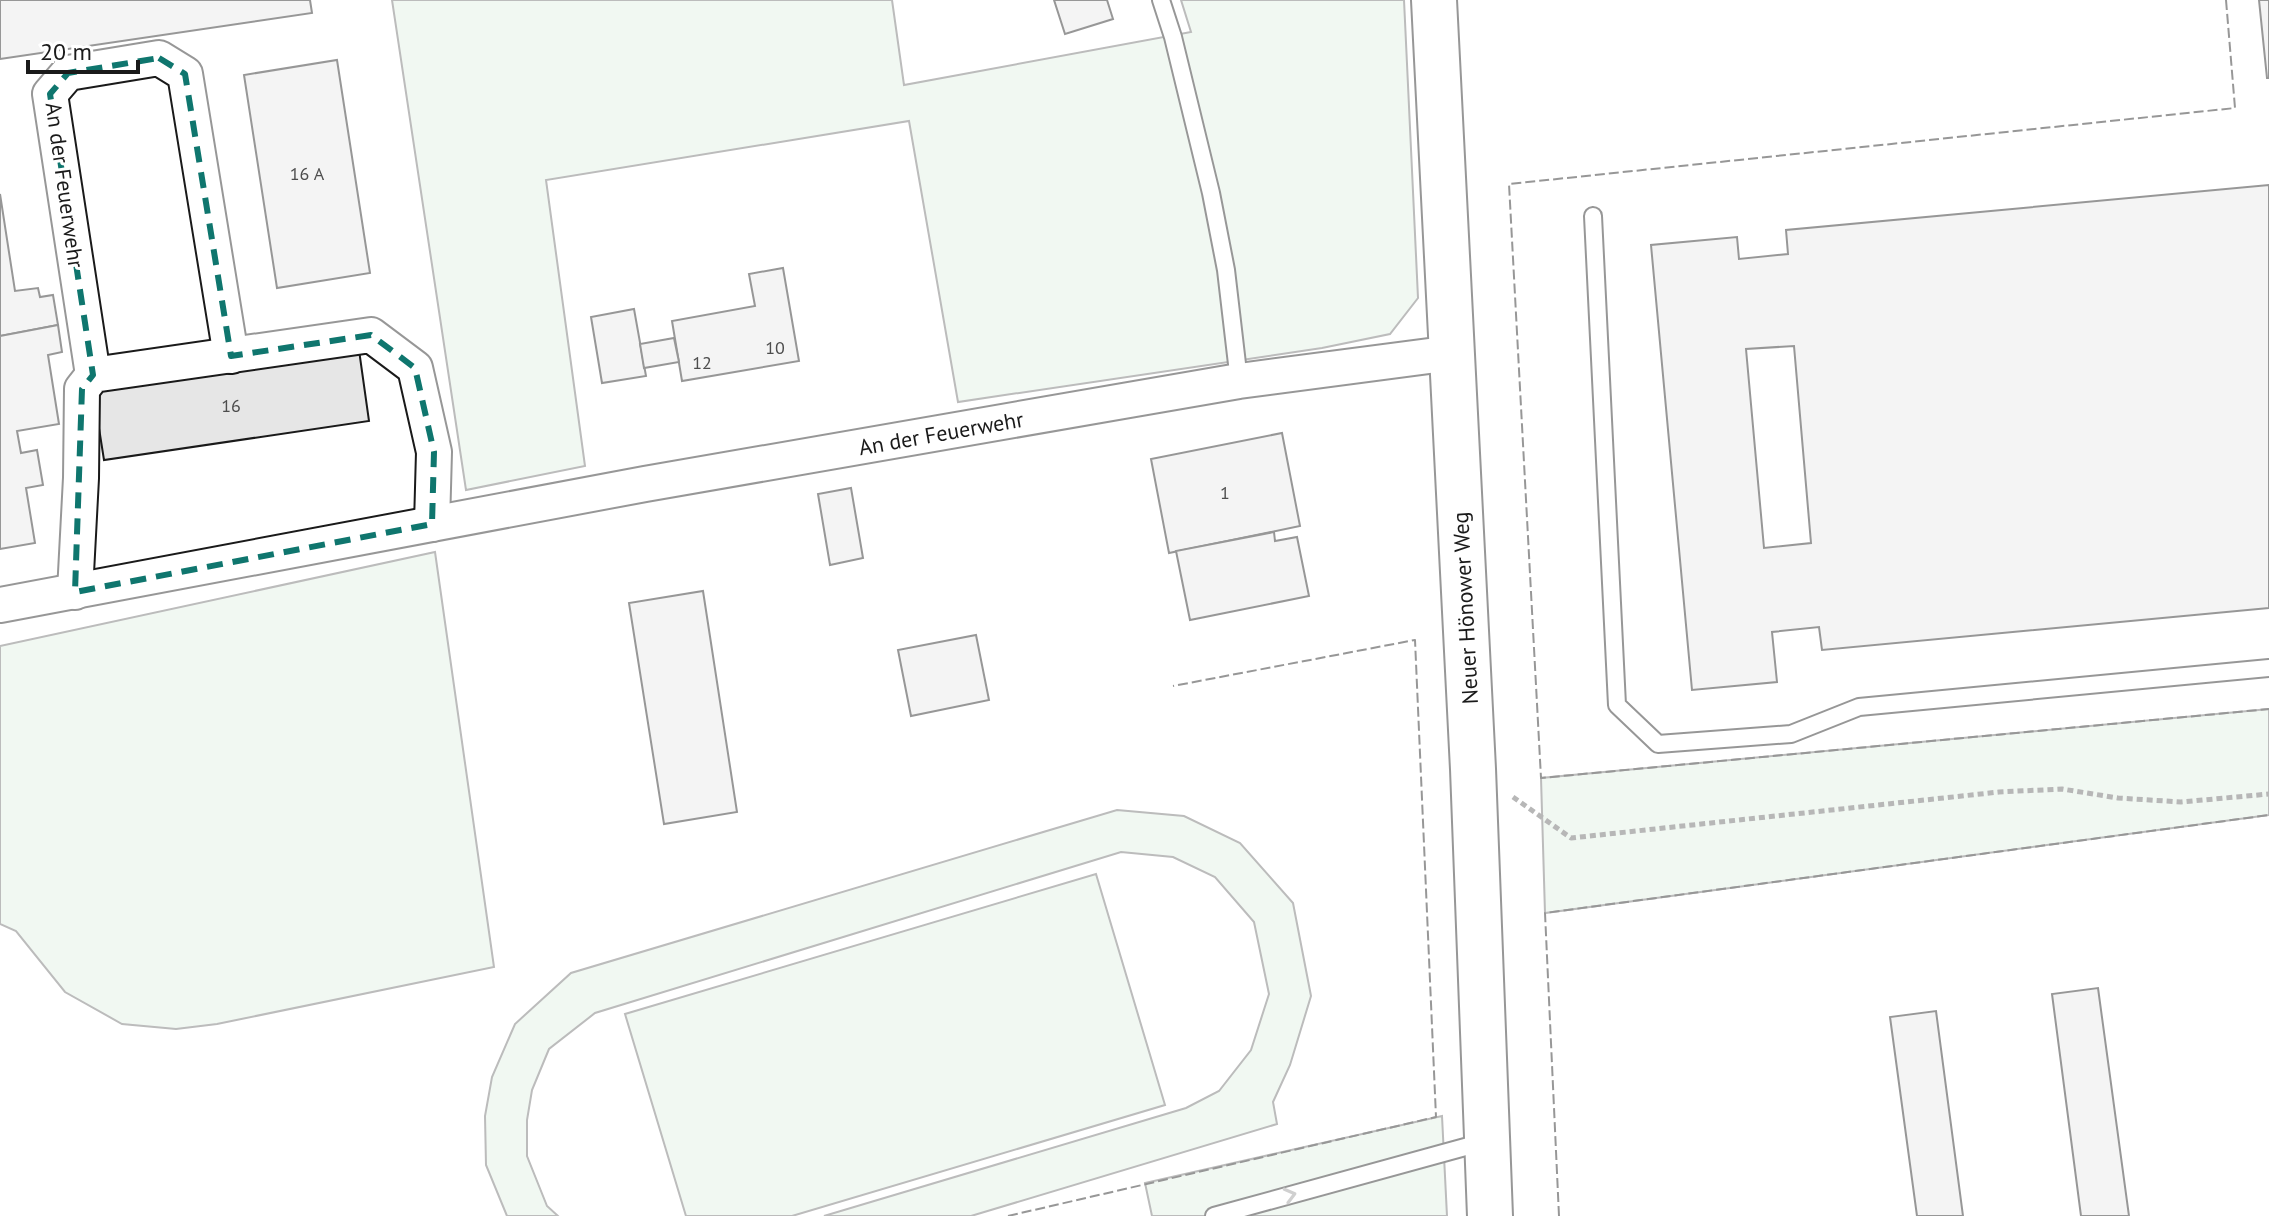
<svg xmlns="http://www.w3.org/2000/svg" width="2269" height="1216" viewBox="0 0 2269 1216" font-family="'PT Sans',sans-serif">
<rect width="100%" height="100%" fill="#fff"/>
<g fill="#e0efe3" stroke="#6a6a6a" stroke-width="2">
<polygon points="392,0 892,0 904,85 1191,32 1181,0 1404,0 1418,298 1390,334 1322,348 958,402 909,121 546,180 585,466 466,490"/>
<polygon points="435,552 494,967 217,1024 176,1029 122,1024 65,992 16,931 0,924 0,646"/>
<polygon points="2269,709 2269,815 1545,913 1541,778"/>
<polygon points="1117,810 1184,816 1240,843 1293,903 1311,996 1290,1065 1273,1102 1277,1124 971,1216 824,1216 1186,1108 1219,1091 1251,1050 1269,994 1254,922 1215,877 1173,857 1121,852 595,1013 549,1049 532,1090 527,1120 527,1156 547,1206 558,1216 507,1216 486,1165 485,1116 492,1077 515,1024 571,973"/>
<polygon points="1096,874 1165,1105 792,1216 686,1216 625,1014"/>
<polygon points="1442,1116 1447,1216 1152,1216 1145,1183"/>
</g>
<g fill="#e6e6e6" stroke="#1a1a1a" stroke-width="2" fill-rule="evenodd">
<polygon points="0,0 310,0 312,13 0,59"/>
<polygon points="1054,0 1107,0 1113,19 1065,34"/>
<polygon points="2259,0 2269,0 2269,78 2267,78"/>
<polygon points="337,60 370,273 277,288 244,75"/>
<path d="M2269,185v423l-447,42 -3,-23 -47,5 5,50 -85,8 -41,-445 86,-8 2,22 49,-5 -2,-24zM1794,346l17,197 -47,5 -18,-199z"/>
<polygon points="0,194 15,291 38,288 40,297 53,295 58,325 0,336"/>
<polygon points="783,268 799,361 682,381 672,321 755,306 749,274"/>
<polygon points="634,309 646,376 602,383 591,317"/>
<polygon points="58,325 62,352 48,355 59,424 17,431 21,453 37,450 43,485 26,488 35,543 0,549 0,336"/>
<polygon points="674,338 679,362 644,368 640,344"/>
<polygon points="359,350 369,421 104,460 93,390"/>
<polygon points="1282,433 1300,526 1169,553 1151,459"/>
<polygon points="851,488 863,558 830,565 818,494"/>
<polygon points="1274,532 1275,541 1297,537 1309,596 1190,620 1176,551"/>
<polygon points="703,591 737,812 664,824 629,603"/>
<polygon points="976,635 989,700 911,716 898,650"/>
<polygon points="2098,988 2129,1216 2081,1216 2052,994"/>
<polygon points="1936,1011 1963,1216 1917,1216 1890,1017"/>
</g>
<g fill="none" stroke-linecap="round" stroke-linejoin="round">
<g stroke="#1a1a1a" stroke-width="20">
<g id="lane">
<polyline points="1161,0 1173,37 1211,193 1226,270 1239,381"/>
<polyline points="1593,216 1617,705 1658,744 1791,734 1859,707 2269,668"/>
<polyline points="1214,1216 1487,1141"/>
</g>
</g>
<g stroke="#1a1a1a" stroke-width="38">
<g id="street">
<polyline points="93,375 50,94 68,73 159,58 185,74 231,356"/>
<polyline points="75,592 81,478 82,389 93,375 371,335 415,368 434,452 432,524"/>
<polyline points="0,605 645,484 1129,400 1239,381 1452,353"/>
</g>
</g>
<g stroke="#1a1a1a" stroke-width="48">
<polyline id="secondary" points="1434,0 1473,769 1490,1216"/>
</g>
<polyline stroke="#5f5f5f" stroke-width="5" stroke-dasharray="6 4" stroke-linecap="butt" points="1513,797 1571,838 1999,792 2062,789 2118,798 2181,802 2269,794"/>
<use href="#lane" stroke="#fff" stroke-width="16"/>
<use href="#street" stroke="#fff" stroke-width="34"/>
<use href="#secondary" stroke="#fff" stroke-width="44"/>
<g stroke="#1a1a1a" stroke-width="2" stroke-dasharray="10 4" stroke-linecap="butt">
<polyline points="2226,0 2235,108 1509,184 1541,778 2269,709"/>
<polyline points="1008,1216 1436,1117 1415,640 1173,686"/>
<polyline points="1559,1216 1545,913 2269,815"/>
</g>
</g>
<defs><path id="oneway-chevron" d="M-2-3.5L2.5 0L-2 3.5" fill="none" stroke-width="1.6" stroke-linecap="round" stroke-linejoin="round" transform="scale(2)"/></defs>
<use stroke="#989898" href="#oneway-chevron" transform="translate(1290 1195) rotate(-15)"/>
<path d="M0 0H2269V1216H0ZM159,58l26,16 46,282 140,-21 44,33 19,84 -2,72 -357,68 7,-203 11,-14 -43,-281 18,-21z" fill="#fff" fill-opacity=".55" fill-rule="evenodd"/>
<path fill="none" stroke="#0f766e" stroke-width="6" stroke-dasharray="16 10" stroke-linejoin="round" d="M159,58l26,16 46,282 140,-21 44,33 19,84 -2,72 -357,68 7,-203 11,-14 -43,-281 18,-21z"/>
<g text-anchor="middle" stroke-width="6" stroke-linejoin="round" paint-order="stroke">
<g font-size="18" fill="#4d4d4d">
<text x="307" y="180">16 A</text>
<text x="775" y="354">10</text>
<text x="702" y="369">12</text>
<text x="231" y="412">16</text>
<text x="1225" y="499">1</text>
</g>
<g font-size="22" fill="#1a1a1a" stroke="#fff">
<text transform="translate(65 185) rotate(82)" y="8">An der Feuerwehr</text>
<text transform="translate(941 433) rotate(-10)" y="8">An der Feuerwehr</text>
<text transform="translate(1465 608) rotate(-93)" y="8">Neuer Hönower Weg</text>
</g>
</g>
<path d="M28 60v12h110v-12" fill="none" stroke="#1a1a1a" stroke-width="4"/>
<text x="40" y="60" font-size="24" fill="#1a1a1a" stroke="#ffffff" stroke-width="6" paint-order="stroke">20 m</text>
</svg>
